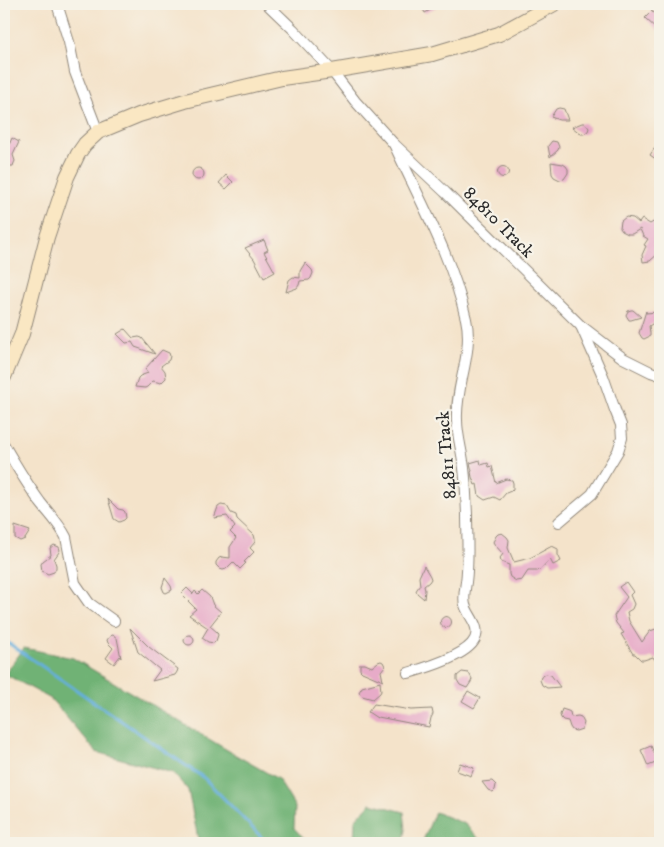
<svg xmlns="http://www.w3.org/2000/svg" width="664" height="847" viewBox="0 0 664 847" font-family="'IM FELL DW Pica',serif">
<rect width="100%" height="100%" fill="#f7f3e8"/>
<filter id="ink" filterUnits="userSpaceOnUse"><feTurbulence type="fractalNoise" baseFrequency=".02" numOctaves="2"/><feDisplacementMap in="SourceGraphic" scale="10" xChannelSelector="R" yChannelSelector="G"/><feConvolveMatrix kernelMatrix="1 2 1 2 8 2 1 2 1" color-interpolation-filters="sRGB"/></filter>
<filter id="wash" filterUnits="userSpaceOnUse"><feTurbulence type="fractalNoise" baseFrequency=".0096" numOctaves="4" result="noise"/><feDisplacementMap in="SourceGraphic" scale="20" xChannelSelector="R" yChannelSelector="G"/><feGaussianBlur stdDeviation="1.12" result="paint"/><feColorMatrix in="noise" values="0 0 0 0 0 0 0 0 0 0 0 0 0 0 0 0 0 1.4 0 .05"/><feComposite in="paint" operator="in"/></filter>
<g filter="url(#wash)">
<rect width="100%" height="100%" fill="#f4e3ca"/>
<g fill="#70b275" stroke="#4e6e50">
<polygon points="24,648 73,658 234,754 278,779 295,807 294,828 308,843 199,843 188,790 173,773 96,752 51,699 5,674"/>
<polygon points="371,803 404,812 406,830 403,843 354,843 355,820"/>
<polygon points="435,812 465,824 481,841 480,843 422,843"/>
</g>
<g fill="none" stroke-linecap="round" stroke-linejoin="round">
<polyline stroke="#65afdd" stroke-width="3" points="4,640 204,778 267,843"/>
</g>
<g id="blocks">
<g fill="#e7abc8">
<polygon points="420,4 441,4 425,13"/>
<polygon points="660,8 660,32 645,18 652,11 653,13"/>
<polygon points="559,108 564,109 568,120 559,120 551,117 556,109"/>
<polygon points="582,123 585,123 589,128 588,131 584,134 581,134 572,127"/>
<polygon points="12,138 19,142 13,155 15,161 14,163 13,166 8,166 5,172 4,172 4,163 8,142 9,145"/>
<polygon points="660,140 660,162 650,155"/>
<polygon points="552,141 557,142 559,147 558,150 550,157 548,146"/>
<polygon points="551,162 563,164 566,166 568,169 568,173 564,179 560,180 554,177 552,174"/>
<circle cx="503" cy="172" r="5.5"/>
<circle cx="198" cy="174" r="6"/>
<polygon points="226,175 233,182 226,189 219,183"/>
<polygon points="626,217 633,218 639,223 642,219 650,224 660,218 660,252 650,261 643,262 642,255 646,246 644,245 648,239 643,236 640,229 632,234 628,234 622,231 620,228 621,221"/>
<polygon points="264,240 268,250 264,252 275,272 264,278 254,259 245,248"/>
<polygon points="305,263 312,270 313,273 311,278 309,280 300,281 299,285 297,288 286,292 289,280 293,277 300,278 300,271"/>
<polygon points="631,310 633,310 641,317 631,320 629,320 626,315 628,311"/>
<polygon points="646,311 646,313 657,312 655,322 649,326 650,333 650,336 644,339 642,338 639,333"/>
<polygon points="125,329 133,338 139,337 142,338 155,354 135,347 132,342 126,343 117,334"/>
<polygon points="162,350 169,353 170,356 169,360 161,366 165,371 166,378 161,383 153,381 147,387 145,388 135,387 138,378 140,376 148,373 145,369"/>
<polygon points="480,460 481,465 488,463 489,467 492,466 496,483 506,479 512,480 513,483 513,489 511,491 506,493 500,500 494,497 485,500 479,496 477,484 475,485 472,477 471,472 472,471 470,463"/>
<polygon points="108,499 118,509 123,510 125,512 126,518 124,520 119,522 114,519"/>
<polygon points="221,505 227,506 231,513 236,515 237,519 254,535 255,539 255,542 250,548 254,552 244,562 246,563 240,569 233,562 226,569 223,570 220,569 216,565 216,562 219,558 222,557 230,558 230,547 236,538 230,532 235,527 227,516 214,518 218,507"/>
<polygon points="15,526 30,531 25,539 20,541 15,538"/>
<polygon points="502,533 507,537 509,540 508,548 514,562 530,558 552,546 558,549 558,555 561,561 553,565 550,559 540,570 537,571 528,571 522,580 516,581 510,577 509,574 509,565 501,562 500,558 503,554 495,545 493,542 496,536 498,534"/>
<polygon points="54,545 59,547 60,550 59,552 54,559 56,565 56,568 54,572 48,574 42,571 41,564 43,561 51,555 50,548"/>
<polygon points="424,566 430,576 431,579 429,582 424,586 425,590 424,599 417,593 416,591 417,589 420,585 419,577"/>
<polygon points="165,578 171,586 172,590 166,593 164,592 162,587"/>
<polygon points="626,582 633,592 630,595 634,604 632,609 627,612 629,621 642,642 650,631 656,629 660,630 660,656 655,660 653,657 644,660 641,660 635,654 633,654 621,634 624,633 616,623 614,616 627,597 619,587"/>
<polygon points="187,588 193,594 195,591 198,594 202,590 210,597 213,605 221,612 210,626 217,632 218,635 216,641 214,643 208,642 202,638 208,628 189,615 196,609 181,594"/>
<circle cx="446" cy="622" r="5.5"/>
<polygon points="130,628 149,647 178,669 177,672 175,675 152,681 160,670 138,652"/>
<circle cx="189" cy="640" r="5"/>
<polygon points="113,635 117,638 121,658 120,656 114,664 106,658 113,648 108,643 107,640 110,636"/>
<polygon points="381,661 383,662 385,666 381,671 383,681 362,672 360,670 360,664 365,664 372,667 378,662"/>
<polygon points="462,672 469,673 472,679 471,682 467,688 460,685 457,680 457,676"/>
<polygon points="546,674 551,675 560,687 547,688 542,685 540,680 541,677"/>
<polygon points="380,682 381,691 380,693 373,699 362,696 360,694 359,692 362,687"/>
<polygon points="468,691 480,698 474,708 462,701"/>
<polygon points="374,704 411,710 432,709 433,714 431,718 429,727 378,717 377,718 368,712"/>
<polygon points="562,709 568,711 570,712 571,717 578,716 581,717 584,723 582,729 576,731 572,730 570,727 568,721 563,720 561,718 560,715"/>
<polygon points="651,746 658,762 648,766 641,750"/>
<polygon points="460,763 474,768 471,776 457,771"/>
<polygon points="492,781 496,785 495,790 493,792 488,790 482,782"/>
</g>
</g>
</g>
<g filter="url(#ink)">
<use href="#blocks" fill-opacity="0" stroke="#90877a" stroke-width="1"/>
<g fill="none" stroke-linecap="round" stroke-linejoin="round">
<g stroke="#90877a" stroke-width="12">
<g id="street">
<polyline points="57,4 69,42 75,72 98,132"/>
<polyline points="267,4 293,29 332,71 355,101 394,144 445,192 580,325 623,358 651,372 660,375"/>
<path d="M394,144c26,57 58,113 72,175 8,34 -11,67 -9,101 0,14 4,27 6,41 3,18 3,36 4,53 0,23 2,46 -1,68 -1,7 -3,16 -1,23 3,11 16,21 10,34 -8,17 -50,29 -67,34"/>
<path d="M4,445c11,19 23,39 36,57 10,13 18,20 26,35l9,46 14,20 25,18"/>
<polyline points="559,522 592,494 618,451 622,438 621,425 615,410 603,376 581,326"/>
</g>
</g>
<g stroke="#90877a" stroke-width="16">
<polyline id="secondary" points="4,377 22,334 47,237 67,177 78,154 85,144 98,132 139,115 185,101 282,78 332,71 432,54 499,34 554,4"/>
</g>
<use href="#street" stroke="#fff" stroke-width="10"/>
<use href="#secondary" stroke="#fae7c3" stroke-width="14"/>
</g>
</g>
<g text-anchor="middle" stroke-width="4.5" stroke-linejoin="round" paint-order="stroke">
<g font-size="18" fill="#2b2b2b" stroke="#f7f3e8">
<text transform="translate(499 222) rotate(45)" y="6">84810 Track</text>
<text transform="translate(446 455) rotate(-95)" y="6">84811 Track</text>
</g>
</g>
<rect width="664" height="847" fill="none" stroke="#f7f3e8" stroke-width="20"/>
</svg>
